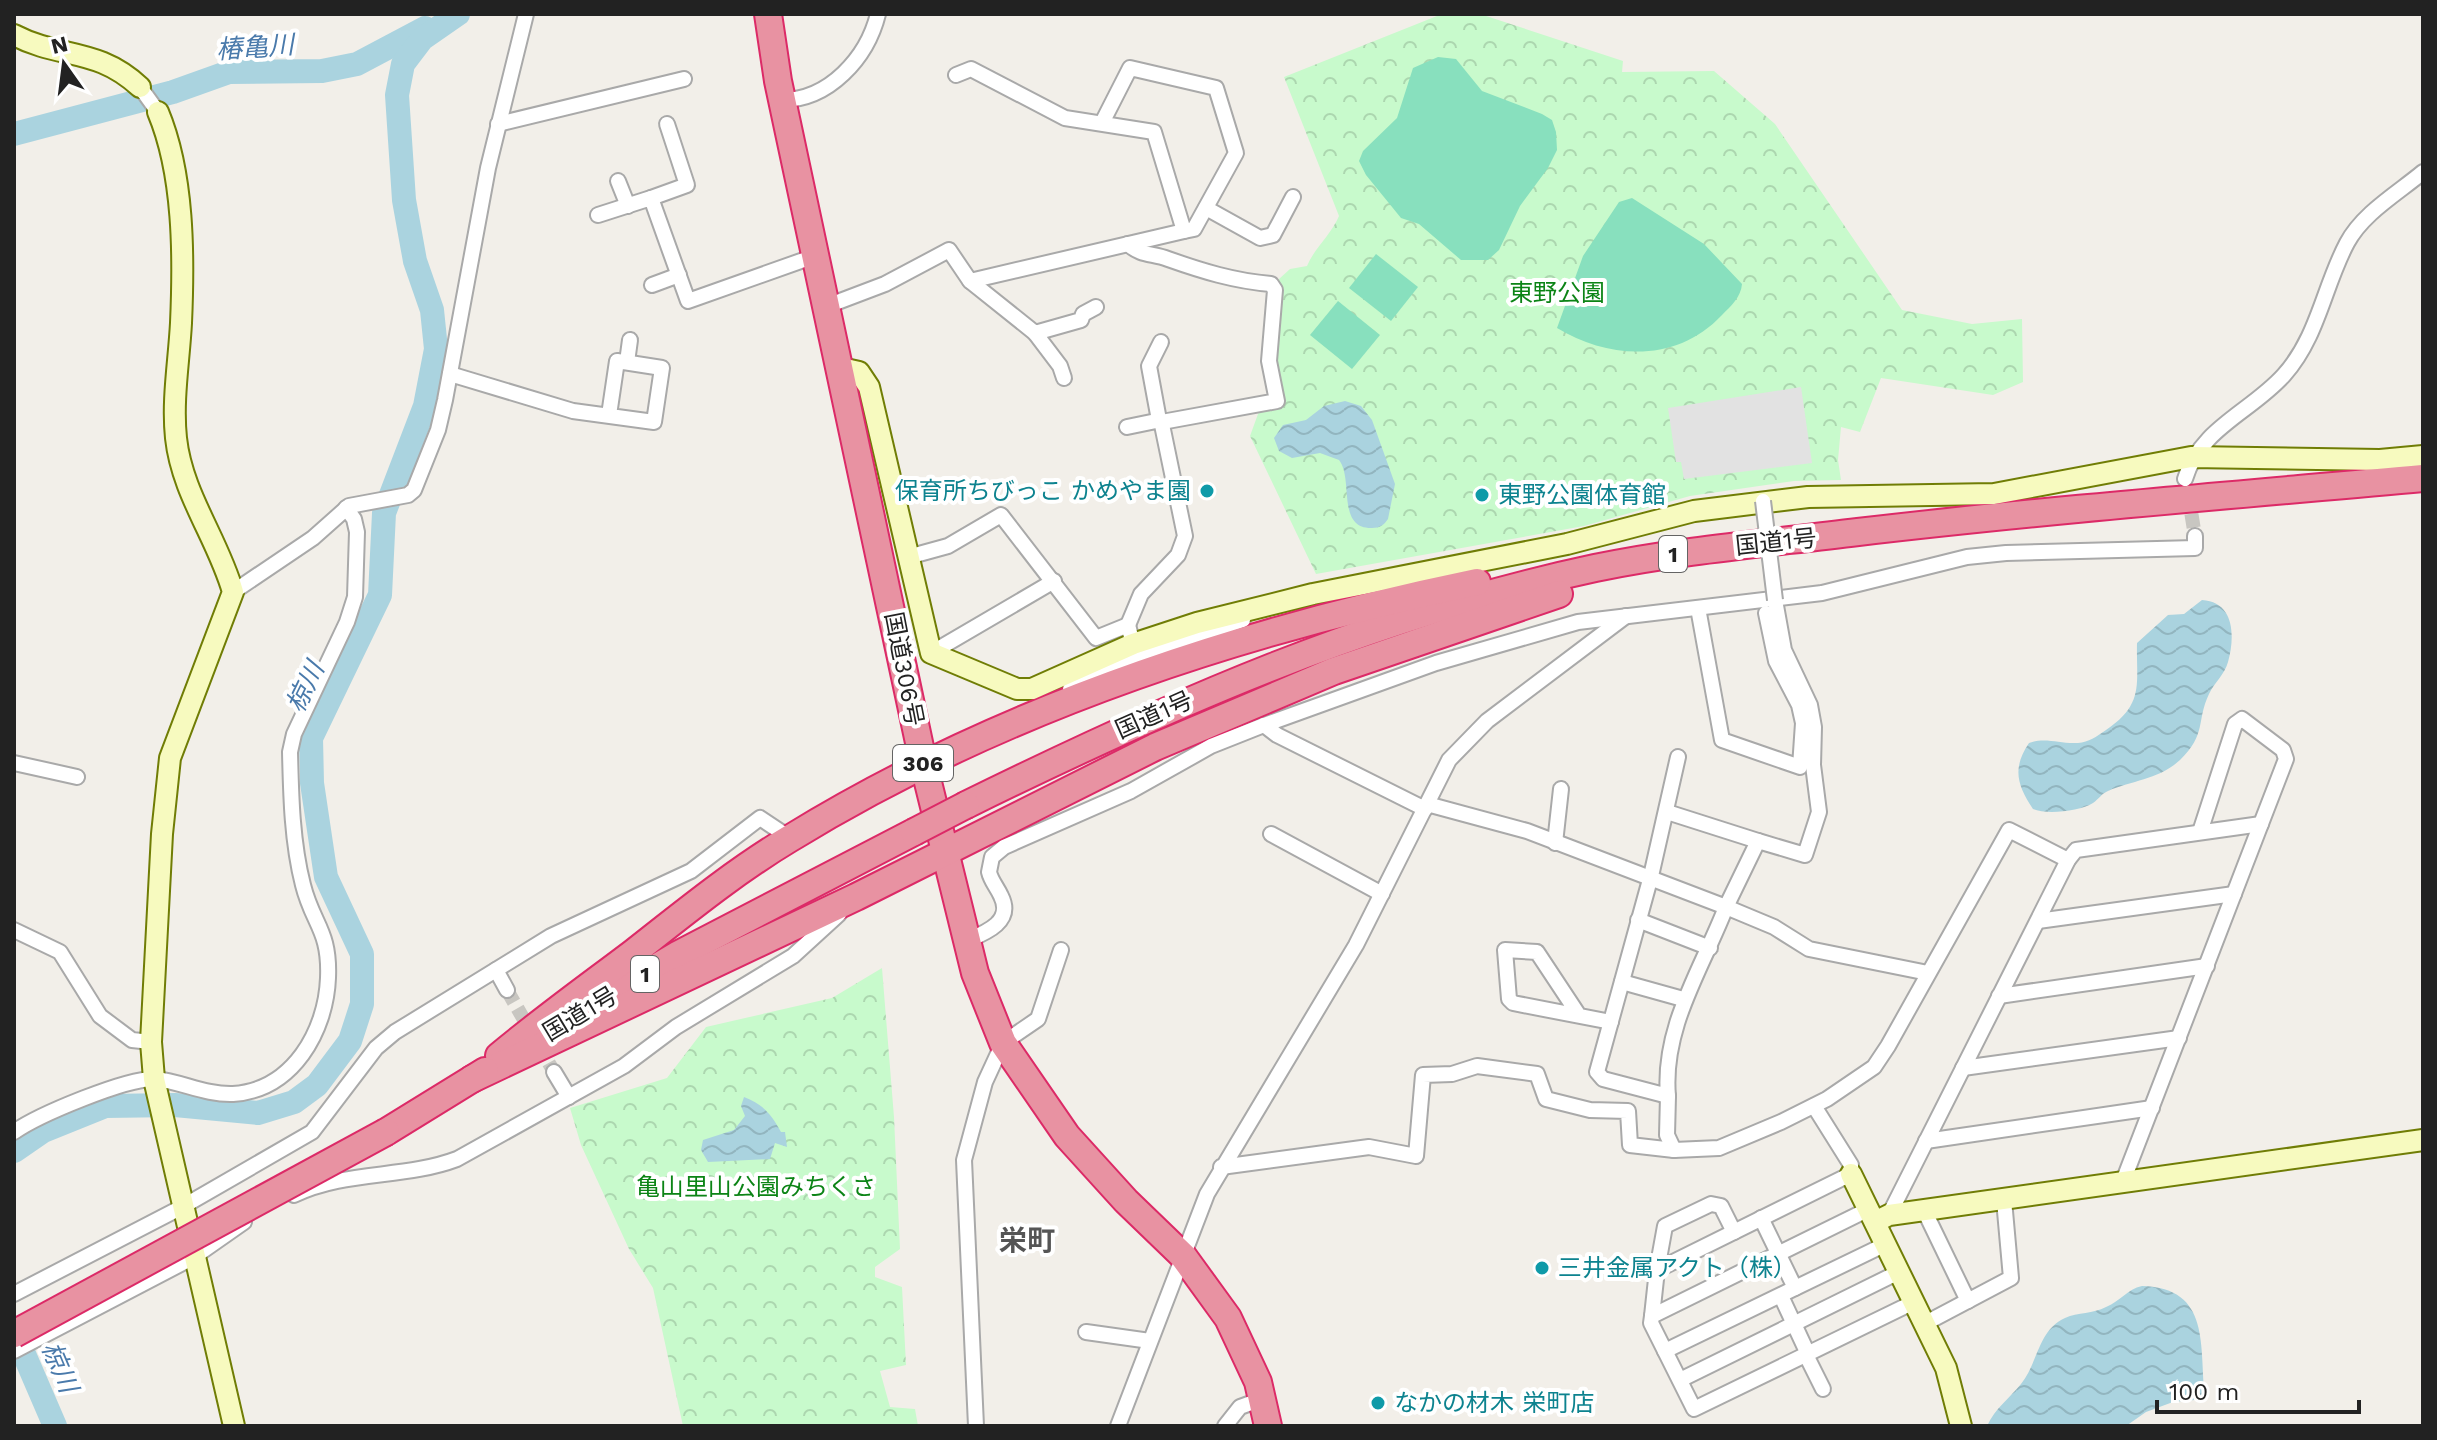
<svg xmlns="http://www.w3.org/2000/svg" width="2437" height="1440" viewBox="0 0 2437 1440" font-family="'Work Sans','Noto Sans JP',sans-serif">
<defs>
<pattern id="park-crowns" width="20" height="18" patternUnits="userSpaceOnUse" patternTransform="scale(2)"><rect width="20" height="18" fill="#c8facc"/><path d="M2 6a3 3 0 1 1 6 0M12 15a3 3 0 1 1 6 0" fill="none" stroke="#acd6af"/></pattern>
<pattern id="water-waves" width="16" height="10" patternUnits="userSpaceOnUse" patternTransform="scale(2)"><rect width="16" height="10" fill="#aad3df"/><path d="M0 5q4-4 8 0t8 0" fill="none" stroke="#92b5bf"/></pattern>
</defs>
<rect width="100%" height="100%" fill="#f2efe9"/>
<g fill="url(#park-crowns)">
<path d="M1442,14h38l143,47 -1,11 92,-1 61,53 127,186 70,14 50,-5 1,63 -30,13 -112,-17 -21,54 -19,-5 -3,33 3,20 -47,1 -104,15 -106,30 -268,48 -66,-138 8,-22 14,-19 7,-116 11,-10 17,-3c8,-19 24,-31 32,-50l-55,-139z"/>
<polygon points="882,968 894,1117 900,1249 875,1267 875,1277 902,1287 906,1365 880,1371 890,1407 915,1409 918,1426 683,1426 653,1288 629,1249 581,1145 570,1108 667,1078 706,1027 832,998"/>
</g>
<g fill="#88e0be">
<polygon points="1438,57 1456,59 1482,91 1542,114 1552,120 1556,132 1557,150 1548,168 1520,206 1499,250 1488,260 1461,260 1419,224 1401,218 1366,175 1359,161 1363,151 1397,118 1413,68"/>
<path d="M1632,198l72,46 38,40c-1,13 -11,22 -20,31 -45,48 -112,45 -165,13l26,-72 36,-54z"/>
<polygon points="1376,254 1418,287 1391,321 1349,288"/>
<polygon points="1338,301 1380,335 1352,369 1310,335"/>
</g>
<polygon fill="#e2e2e2" points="1801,387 1812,463 1684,479 1681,462 1676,462 1668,408"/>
<g fill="url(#water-waves)">
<path d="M1345,401l16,5 11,14 23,64 -7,35c-4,6 -8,9 -16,9 -36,1 -18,-49 -33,-68l-19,-7 -28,5 -13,-7 -5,-13 9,-13 23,-5 18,-14z"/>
<path d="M2202,600c33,2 33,37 26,62 -3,12 -14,21 -19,32 -13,27 -2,40 -29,66 -22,20 -47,20 -72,31 -7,3 -9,8 -15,12 -13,8 -46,12 -60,6 -16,-24 -21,-41 -4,-66 17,-6 30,1 49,0 11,-1 18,-6 28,-13 39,-26 30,-47 31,-87l31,-28 16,-1z"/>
<path d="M744,1097c19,7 28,18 37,35h4l2,15 -12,-4 -5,16 -62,3 -7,-12 2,-10 31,-10 11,-14 -4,-10z"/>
<path d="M2142,1286c70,2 57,61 63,113l-32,3 -27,10 -20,14h-139c8,-18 22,-27 34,-42 17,-21 17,-54 44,-66 13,-6 28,-4 41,-11 15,-6 21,-18 36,-21z"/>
</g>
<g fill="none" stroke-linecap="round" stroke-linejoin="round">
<g stroke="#aad3df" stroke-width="24">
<polyline points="14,134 173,92 229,72 322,71 357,64 425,28"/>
<polyline points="14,1151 43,1131 105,1106 175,1105 258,1113 294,1102 317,1085 350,1041 362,1004 362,954 326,877 312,783 311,738 380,595 384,513 425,406 436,349 432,310 415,261 404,200 397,95 403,64 422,39 458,14"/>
<polyline points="14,1331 55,1426"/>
</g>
<g stroke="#c8c6c1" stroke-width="14" stroke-dasharray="14 7" stroke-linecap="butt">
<polyline points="2188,493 2195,536"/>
<polyline points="507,990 554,1072"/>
</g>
<g stroke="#a9a9a9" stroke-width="18">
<g id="street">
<polyline points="140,87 158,112"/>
<path d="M782,100c47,0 85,-42 96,-86"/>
<polyline points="1103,121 1130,68 1216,88 1236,153 1194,229 1184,231"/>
<polyline points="498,124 684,79"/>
<polyline points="618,181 628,206"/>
<polyline points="651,198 687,185 667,124"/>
<polyline points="1206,208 1260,238 1273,235 1293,197"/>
<polyline points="598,215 651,198 688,301 815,256"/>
<path d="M1128,244c13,12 24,9 40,15 34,12 66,22 103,25l4,6 -6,71 8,40 -115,21"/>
<polyline points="970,281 1035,333 1081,320 1083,314 1096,307"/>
<polyline points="652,285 679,275"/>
<polyline points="827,306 885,284 949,250 970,281 1184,231 1154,132 1065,118 971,69 956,75"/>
<polyline points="1035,333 1060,366 1064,378"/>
<polyline points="627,362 630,340"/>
<polyline points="450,374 573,411 654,422 662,368 617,361 609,415"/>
<polyline points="1159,420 1149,366 1161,342"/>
<polyline points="1127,427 1161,420 1185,536 1178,555 1141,594 1128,625"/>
<path d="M2185,479c15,-51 66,-67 99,-104 34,-38 40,-89 63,-132 16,-30 51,-50 76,-71"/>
<polyline points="908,557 948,546 1001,515 1096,638 1128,625 1133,644"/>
<polyline points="233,592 313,538 349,506 408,495 414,490 438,430 445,400 488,168 526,14"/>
<polyline points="1698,608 1722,740 1800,767 1803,723 1799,705 1776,661 1766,613"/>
<polyline points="931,653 1054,581"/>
<polyline points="1070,689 1116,667 1243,620"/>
<polyline points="1264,725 1277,735 1425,809"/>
<path d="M1678,757l-27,119 -54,196 6,7 65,17c-6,-69 34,-127 58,-189l48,20 35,22 119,24"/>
<polyline points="14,763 77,777"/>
<polyline points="1427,804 1527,831 1726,907 1758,841 1805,855 1819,812 1813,765 1814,727 1810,705 1784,650 1775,600"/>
<polyline points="1667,812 1758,841"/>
<polyline points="1271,834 1382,894"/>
<polyline points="1555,843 1561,789"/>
<polyline points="1638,920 1710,948"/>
<polyline points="2038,921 2234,894"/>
<polyline points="14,930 60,952 100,1016 132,1040 151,1042"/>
<path d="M966,941c19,-8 48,-19 35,-45 -4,-9 -10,-15 -12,-24l3,-15 12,-10 127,-56 80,-45 53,-21 172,-62 142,-41 244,-29 145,-36 39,-4 189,-5v-12"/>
<polyline points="496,970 507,990"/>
<polyline points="1622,982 1683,999"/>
<polyline points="1999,996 2207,966"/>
<polyline points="1578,1014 1537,952 1505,950 1509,999 1513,1003 1611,1022"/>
<polyline points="1963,1068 2179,1038"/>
<polyline points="554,1072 569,1097"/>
<polyline points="1668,1096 1667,1135 1674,1150 1719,1148 1781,1122 1827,1099 1874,1067 1888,1046 2009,830 2068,860"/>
<path d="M14,1132c24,-17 114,-55 142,-53 26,3 50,16 77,15 60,-4 93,-63 95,-116 2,-48 -15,-53 -25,-93 -11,-43 -12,-89 -13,-133l4,-18 53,-112 8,-25 2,-65 -3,-13 -8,-11"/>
<polyline points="1926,1141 2152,1108"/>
<polyline points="1221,1167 1369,1147 1416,1156 1423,1075 1452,1074 1477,1066 1537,1074 1546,1099 1590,1110 1628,1111 1630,1145 1674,1150"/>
<polyline points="2122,1184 2286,759 2283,750 2242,719 2235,724 2200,832"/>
<path d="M294,1195c52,-25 110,-16 163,-36l167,-93 52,-39 117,-71 46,-42"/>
<polyline points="1869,1209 1652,1316 1651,1323 1694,1409 1914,1302"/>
<polyline points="1924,1210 1968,1301"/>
<polyline points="1889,1215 2068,860 2076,850 2261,824"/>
<polyline points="1761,1218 1795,1288"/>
<polyline points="1657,1270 1665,1226 1711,1204 1721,1206 1734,1232"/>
<polyline points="14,1294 182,1207 312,1132 376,1048 395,1032 551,936 691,871 760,818 790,838"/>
<polyline points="1781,1296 1808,1354"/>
<polyline points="1652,1316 1657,1270 1851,1174 1851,1165 1814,1106"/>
<polyline points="1924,1324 2011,1278 2004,1200"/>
<polyline points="1086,1332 1150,1341"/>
<polyline points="14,1351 194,1257 244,1222"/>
<polyline points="1665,1351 1886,1244"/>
<polyline points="1806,1355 1823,1389"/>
<polyline points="1680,1380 1899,1272"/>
<polyline points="976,1426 964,1160 985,1082 1003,1043 1038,1019 1061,950"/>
<polyline points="1118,1426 1207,1194 1356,945 1449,760 1487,721 1626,616"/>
<polyline points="1225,1426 1240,1407 1262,1399"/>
</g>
</g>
<g stroke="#707d05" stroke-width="24">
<g id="secondary">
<path d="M14,35c46,24 83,12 126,52"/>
<path d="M158,112c26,62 26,144 23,211 -2,38 -9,77 -5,115 6,56 42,101 57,154l-63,166 -8,76 -11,208 3,37 80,347"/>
<polyline points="841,368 859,372 869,387 931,653 1017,689 1032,689 1133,644 1197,623 1313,594 1567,544 1694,511 1808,497 1994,494 2191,457 2380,460 2423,456"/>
<polyline points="1851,1174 1946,1368 1961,1426"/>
<polyline points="1875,1222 1889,1215 2423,1140"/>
</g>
</g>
<g stroke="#dc2a67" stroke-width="30">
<g id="highway">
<polyline points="768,14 778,81 924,766 975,973 1003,1043 1067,1136 1126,1201 1183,1256 1228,1318 1258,1382 1268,1426"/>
<path d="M966,805c205,-101 404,-189 629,-237 87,-18 175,-25 263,-36 188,-22 376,-37 565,-54"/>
<polyline points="590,1007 679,954 914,832"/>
<path d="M499,1056c43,-36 89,-69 134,-103 51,-40 101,-81 156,-114 208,-128 450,-208 688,-257"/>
<polyline points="472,1079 856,897 1155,747 1334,671 1559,594"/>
<polyline points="386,1132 485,1071"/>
</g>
</g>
<use href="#street" stroke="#fff" stroke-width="14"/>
<use href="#secondary" stroke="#f7fabf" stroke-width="20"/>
<use href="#highway" stroke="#e892a2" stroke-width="26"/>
<g stroke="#a9a9a9" stroke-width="18" stroke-linecap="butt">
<polyline id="street-bridge" points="1763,501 1775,600"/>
</g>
<g stroke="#dc2a67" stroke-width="30" stroke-linecap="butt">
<g id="highway-bridge">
<polyline points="914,832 966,805"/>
<polyline points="14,1334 386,1132"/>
</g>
</g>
<use href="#street-bridge" stroke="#fff" stroke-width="14"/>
<use href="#highway-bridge" stroke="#e892a2" stroke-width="26"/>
</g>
<g fill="#0f9aa8" stroke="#fff" stroke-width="3">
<circle cx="1207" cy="491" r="8"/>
<circle cx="1482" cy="495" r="8"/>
<circle cx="1542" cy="1268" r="8"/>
<circle cx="1378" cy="1403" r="8"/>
</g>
<g text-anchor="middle" stroke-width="8" stroke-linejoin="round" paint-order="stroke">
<g fill="#fff" stroke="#646464" stroke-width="2">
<rect x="1659" y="536" width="28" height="36" rx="6"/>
<rect x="893" y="745" width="60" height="36" rx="6"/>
<rect x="631" y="956" width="28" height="36" rx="6"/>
</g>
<g font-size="22" font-weight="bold" fill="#222">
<text x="1673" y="562">1</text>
<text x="923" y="771">306</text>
<text x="645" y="982">1</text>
</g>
<g font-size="24" fill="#0c8416" stroke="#fff">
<text x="1557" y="301">東野公園</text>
<text x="756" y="1195">亀山里山公園みちくさ</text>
</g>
<g font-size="24" fill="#0d838f" stroke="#fff" text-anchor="start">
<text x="1191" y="499" text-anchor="end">保育所ちびっこ かめやま園</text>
<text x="1498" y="503">東野公園体育館</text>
<text x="1558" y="1276">三井金属アクト（株）</text>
<text x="1394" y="1411">なかの材木 栄町店</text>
</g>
<g font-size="24" fill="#222" stroke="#fff">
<text transform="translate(1776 542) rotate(-6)" y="8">国道1号</text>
<text transform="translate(904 669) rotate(79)" y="8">国道306号</text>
<text transform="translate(1154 715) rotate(-24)" y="8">国道1号</text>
<text transform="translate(580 1014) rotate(-31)" y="8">国道1号</text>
</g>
<g font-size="26" font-style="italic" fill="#4a7aab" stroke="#fff">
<text transform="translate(255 47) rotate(-4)" y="9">椿亀川</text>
<text transform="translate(305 687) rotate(-64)" y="9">椋川</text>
<text transform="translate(60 1367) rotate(67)" y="9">椋川</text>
</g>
<g font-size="28" font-weight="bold" fill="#555" stroke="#fff">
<text x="1027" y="1250">栄町</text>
</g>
</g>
<rect width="2437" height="1440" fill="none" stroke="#222222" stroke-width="32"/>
<g transform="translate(64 64) rotate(346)" stroke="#ffffff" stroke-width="6" paint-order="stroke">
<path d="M0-6L14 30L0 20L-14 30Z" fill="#222222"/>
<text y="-12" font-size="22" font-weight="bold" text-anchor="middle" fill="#222222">N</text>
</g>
<path d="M2157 1400v12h202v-12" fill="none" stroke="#222222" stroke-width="4"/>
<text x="2169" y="1400" font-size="24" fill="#222222" stroke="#ffffff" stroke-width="6" paint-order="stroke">100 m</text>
</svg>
